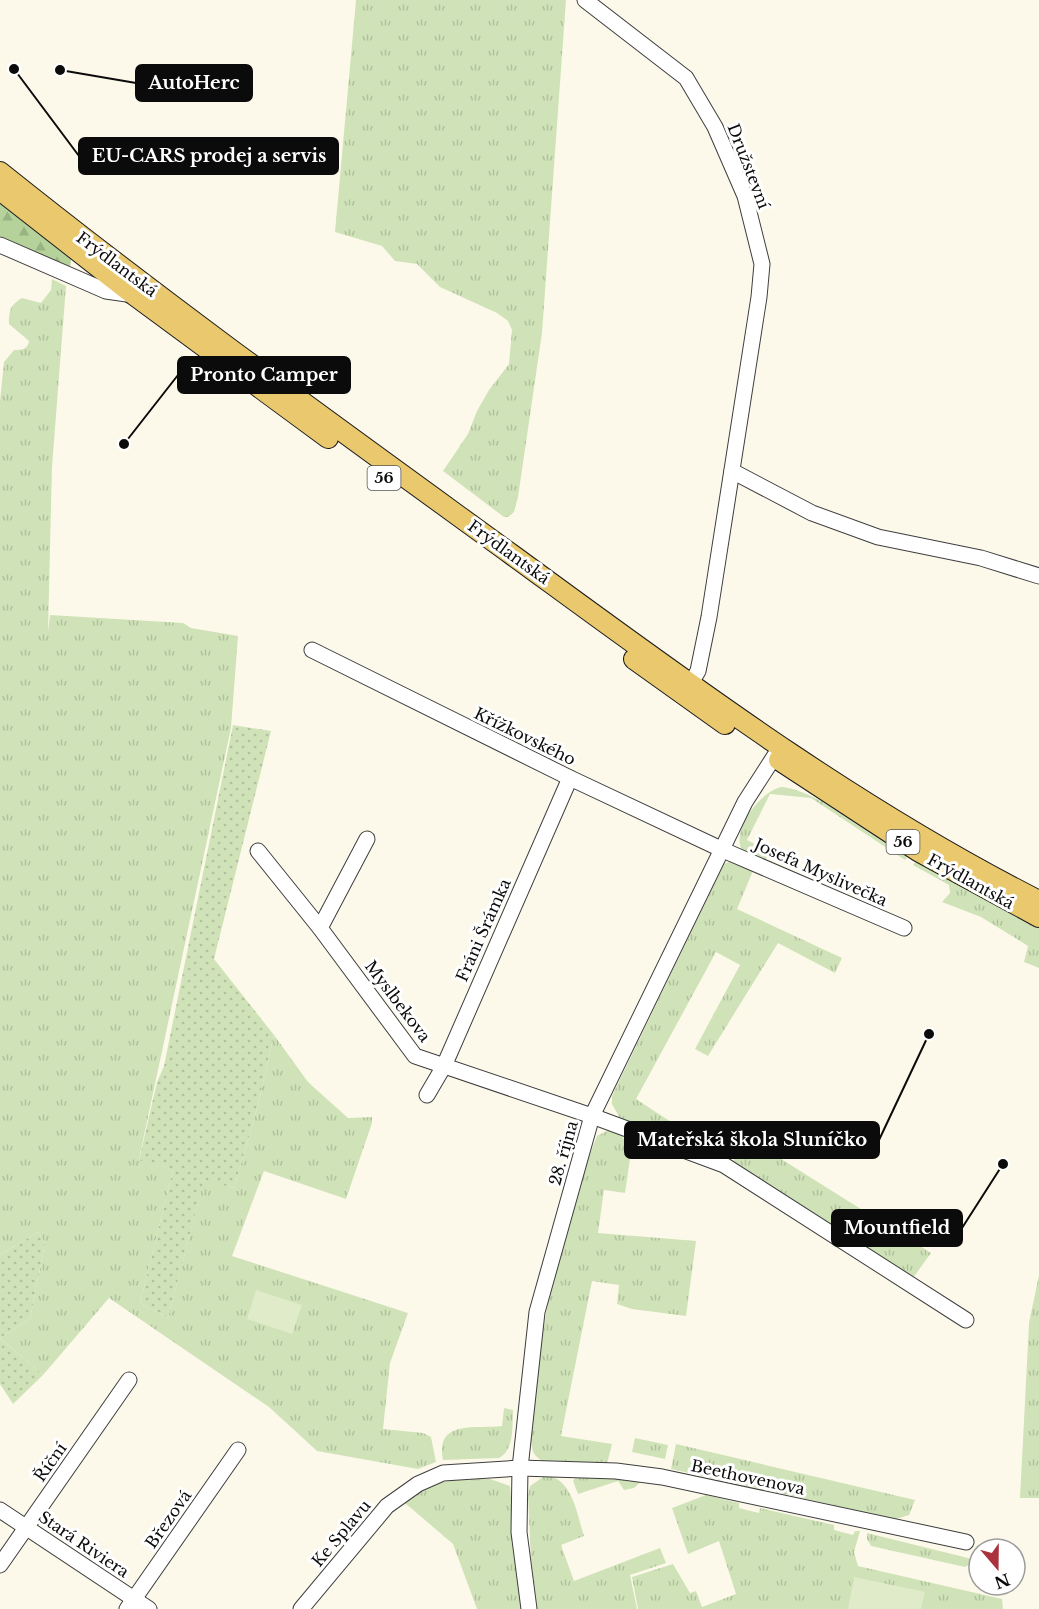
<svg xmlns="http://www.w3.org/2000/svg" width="1039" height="1609" viewBox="0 0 1039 1609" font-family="'Libre Baskerville',serif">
<defs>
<pattern id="grass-tufts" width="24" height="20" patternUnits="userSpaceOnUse" patternTransform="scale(1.5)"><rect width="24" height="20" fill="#d0e3b8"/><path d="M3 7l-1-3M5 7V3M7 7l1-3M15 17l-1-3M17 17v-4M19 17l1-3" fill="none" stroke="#b1c19d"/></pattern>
<pattern id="forest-firs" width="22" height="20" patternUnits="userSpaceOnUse" patternTransform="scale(1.5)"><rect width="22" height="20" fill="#b4d299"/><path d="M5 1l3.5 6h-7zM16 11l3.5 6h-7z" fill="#99b382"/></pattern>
<pattern id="garden-dots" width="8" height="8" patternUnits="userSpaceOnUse" patternTransform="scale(1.5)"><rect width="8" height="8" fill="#d0e3b8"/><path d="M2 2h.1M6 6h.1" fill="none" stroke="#b1c19d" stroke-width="1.8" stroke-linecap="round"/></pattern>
</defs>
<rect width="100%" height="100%" fill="#fdf9ea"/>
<g fill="url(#grass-tufts)">
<polygon points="356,0 566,0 542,333 518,497 514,512 508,517 504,517 443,471 468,434 477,411 489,390 509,364 512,330 508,321 497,313 440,287 417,264 395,261 382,246 335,232"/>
<path d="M52,279l14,7 -14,181 -4,165 2,-17 133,8 8,5 47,8 -7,92 -92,431 34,11 -33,133 28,15 36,-139 30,9 24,-83 16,-70 34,47 40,36 24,-1v6l-26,76 -82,-28 -32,85 176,57 -18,50 -7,66 40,4 8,4 5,25 -18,7 -101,-18 -48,-44 -160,-109 -66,77 -43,-37 30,-19 15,-76 -7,-11 -38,23v-854l4,-39 10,-12c8,0 13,0 15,-9l-20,-17c0,-13 1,-19 13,-26l19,5 10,-13z"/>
<path d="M781,787c32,1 97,51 127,69l-3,4 -94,-62 -41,-4 -23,46 25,12 -7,8c-52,-1 -13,-66 16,-73z"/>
<polygon points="730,861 755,866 737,909 842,958 835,973 778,943 708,1056 695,1049 740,965 716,952 636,1099 691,1135 687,1142 620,1118 612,1104 612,1096 724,864"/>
<polygon points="916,861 1039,927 1039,968 1024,962 1028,946 981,917 942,902 950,893 949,885 913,865"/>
<path d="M609,1130h10l12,22 -6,41 -21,-3 -6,43 98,8 -10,75 -54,-7 -15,-5 2,-19 -27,-4 -31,155 51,8 -5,20 -60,-1c-7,-3 -14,-7 -15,-16 -3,-12 1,-29 2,-41 7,-90 29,-186 63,-270z"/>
<polygon points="751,1140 931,1253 913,1278 733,1161"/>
<polygon points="1039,1275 1039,1498 1020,1498 1029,1323"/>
<path d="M504,1408l9,2c-1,16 2,39 -14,48l-56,2c-8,-40 30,-31 59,-34z"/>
<polygon points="635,1438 668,1445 665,1459 632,1452"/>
<polygon points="676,1444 915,1500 909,1515 896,1519 671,1469"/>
<path d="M546,1475c27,4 31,40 38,61l-23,9 13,36 86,-33 6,15 -36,12 7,34h-100l-6,-48 -3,-65 2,-10z"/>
<polygon points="576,1476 644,1479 634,1488 624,1490 618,1481 578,1494 573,1481"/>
<path d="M456,1479h34l20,7 12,123h-45l-24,-65 -48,-41c16,-13 31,-20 51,-24z"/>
<polygon points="706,1495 739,1503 739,1508 759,1513 760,1508 834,1525 834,1530 853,1535 855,1531 860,1531 854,1552 858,1566 1002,1599 1003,1609 638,1609 632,1577 673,1564 690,1593 696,1591 702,1607 736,1594 719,1541 688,1554 672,1508"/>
<polygon points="867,1533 972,1559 971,1564 965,1567 871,1546 867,1539"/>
</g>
<polygon fill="url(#forest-firs)" points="0,203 71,259 70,269 0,236"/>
<g fill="url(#garden-dots)">
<polygon points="233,725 271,731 214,959 274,1035 258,1105 234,1188 204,1180 168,1318 140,1303 173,1170 139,1160 157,1082 164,1066"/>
<polygon points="38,1232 45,1243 30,1319 0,1338 43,1375 13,1404 0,1384 0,1255"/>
</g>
<g fill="#e0ebc9">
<polygon points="256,1290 302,1305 292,1334 247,1319"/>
<polygon points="854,1577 925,1592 921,1609 848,1609"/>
</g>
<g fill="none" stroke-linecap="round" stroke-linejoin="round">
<g stroke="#3e3e3e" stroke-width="17">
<g id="minor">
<polyline points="585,0 686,78 715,127 745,196 762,264 759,297 709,617 698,671 691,683"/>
<polyline points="0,245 106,291 134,295"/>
<polyline points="732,471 812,513 878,537 981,558 1039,576"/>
<polyline points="312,650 570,778 723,850 904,928"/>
<polyline points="258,851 320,928 415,1056 592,1116 724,1165 966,1320"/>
<polyline points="320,928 367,839"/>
<polyline points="427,1095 444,1066 570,778"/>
<polyline points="0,1510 149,1609"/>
<polyline points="0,1565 129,1380"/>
<polyline points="127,1609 238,1450"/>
<polyline points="301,1609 387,1506 418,1484 443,1473 520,1468 616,1471 662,1477 966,1542"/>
<polyline points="529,1609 519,1532 520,1468 537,1312 592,1116 745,802 781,746"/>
</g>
</g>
<g stroke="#1c1c1c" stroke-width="22">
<g id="major">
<path d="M0,172c166,133 339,257 511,382 170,124 340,252 528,347"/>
<polyline points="0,190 134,295 328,438"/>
<polyline points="634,659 725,724"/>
<polyline points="779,760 918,851 1039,917"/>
</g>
</g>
<use href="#minor" stroke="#fff" stroke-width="15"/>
<use href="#major" stroke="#eac86e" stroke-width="20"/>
</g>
<g text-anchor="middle" stroke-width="6" stroke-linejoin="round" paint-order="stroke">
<g fill="#fff" stroke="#545454" stroke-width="1.5">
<rect x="367.5" y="466" width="33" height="24" rx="4.5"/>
<rect x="886.5" y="830" width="33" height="24" rx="4.5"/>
</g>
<g font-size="15" font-weight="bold" fill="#0b0b0b">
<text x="384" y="483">56</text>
<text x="903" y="847">56</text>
</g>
<g font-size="16" fill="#0b0b0b" stroke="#fff">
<text transform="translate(749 166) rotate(69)" y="6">Družstevní</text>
<text transform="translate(117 264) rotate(37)" y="6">Frýdlantská</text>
<text transform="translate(509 552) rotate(36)" y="6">Frýdlantská</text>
<text transform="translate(525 736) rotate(26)" y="6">Křížkovského</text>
<text transform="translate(821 872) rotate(24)" y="6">Josefa Myslivečka</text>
<text transform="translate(971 881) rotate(29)" y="6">Frýdlantská</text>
<text transform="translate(483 930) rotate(-66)" y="6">Fráni Šrámka</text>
<text transform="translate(398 1001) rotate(53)" y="6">Myslbekova</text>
<text transform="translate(563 1153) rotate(-74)" y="6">28. října</text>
<text transform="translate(50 1462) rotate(-55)" y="6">Říční</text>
<text transform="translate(748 1477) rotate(12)" y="6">Beethovenova</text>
<text transform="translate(168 1519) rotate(-55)" y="6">Březová</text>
<text transform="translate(341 1533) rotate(-50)" y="6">Ke Splavu</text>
<text transform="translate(84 1544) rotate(34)" y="6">Stará Riviera</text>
</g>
</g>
<path fill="none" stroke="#0b0b0b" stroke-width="2" d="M60 70L136 83M14 69L79 156M124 444L178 375M929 1034L879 1140M1003 1164L962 1228"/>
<g fill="#0b0b0b" stroke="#fff" stroke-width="2">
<circle cx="60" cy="70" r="6"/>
<circle cx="14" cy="69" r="6"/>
<circle cx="124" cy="444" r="6"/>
<circle cx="929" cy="1034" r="6"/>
<circle cx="1003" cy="1164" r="6"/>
</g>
<g fill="#0b0b0b" stroke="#0b0b0b" stroke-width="2">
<rect x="136" y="65" width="116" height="36" rx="6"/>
<rect x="79" y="138" width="259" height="36" rx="6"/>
<rect x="178" y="357" width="172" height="36" rx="6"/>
<rect x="625" y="1122" width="254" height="36" rx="6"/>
<rect x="832" y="1210" width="130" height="36" rx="6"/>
</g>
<g font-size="18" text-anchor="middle" font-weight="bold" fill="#fff">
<text x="194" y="89">AutoHerc</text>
<text x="209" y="162">EU-CARS prodej a servis</text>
<text x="264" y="381">Pronto Camper</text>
<text x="752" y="1146">Mateřská škola Sluníčko</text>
<text x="897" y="1234">Mountfield</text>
</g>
<g transform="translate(997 1567) rotate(160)"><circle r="28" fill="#ffffff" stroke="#9d9d9d" stroke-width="1.5"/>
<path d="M0-4.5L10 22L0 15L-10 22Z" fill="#ab323c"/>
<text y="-9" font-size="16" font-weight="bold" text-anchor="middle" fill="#0b0b0b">N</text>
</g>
</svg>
